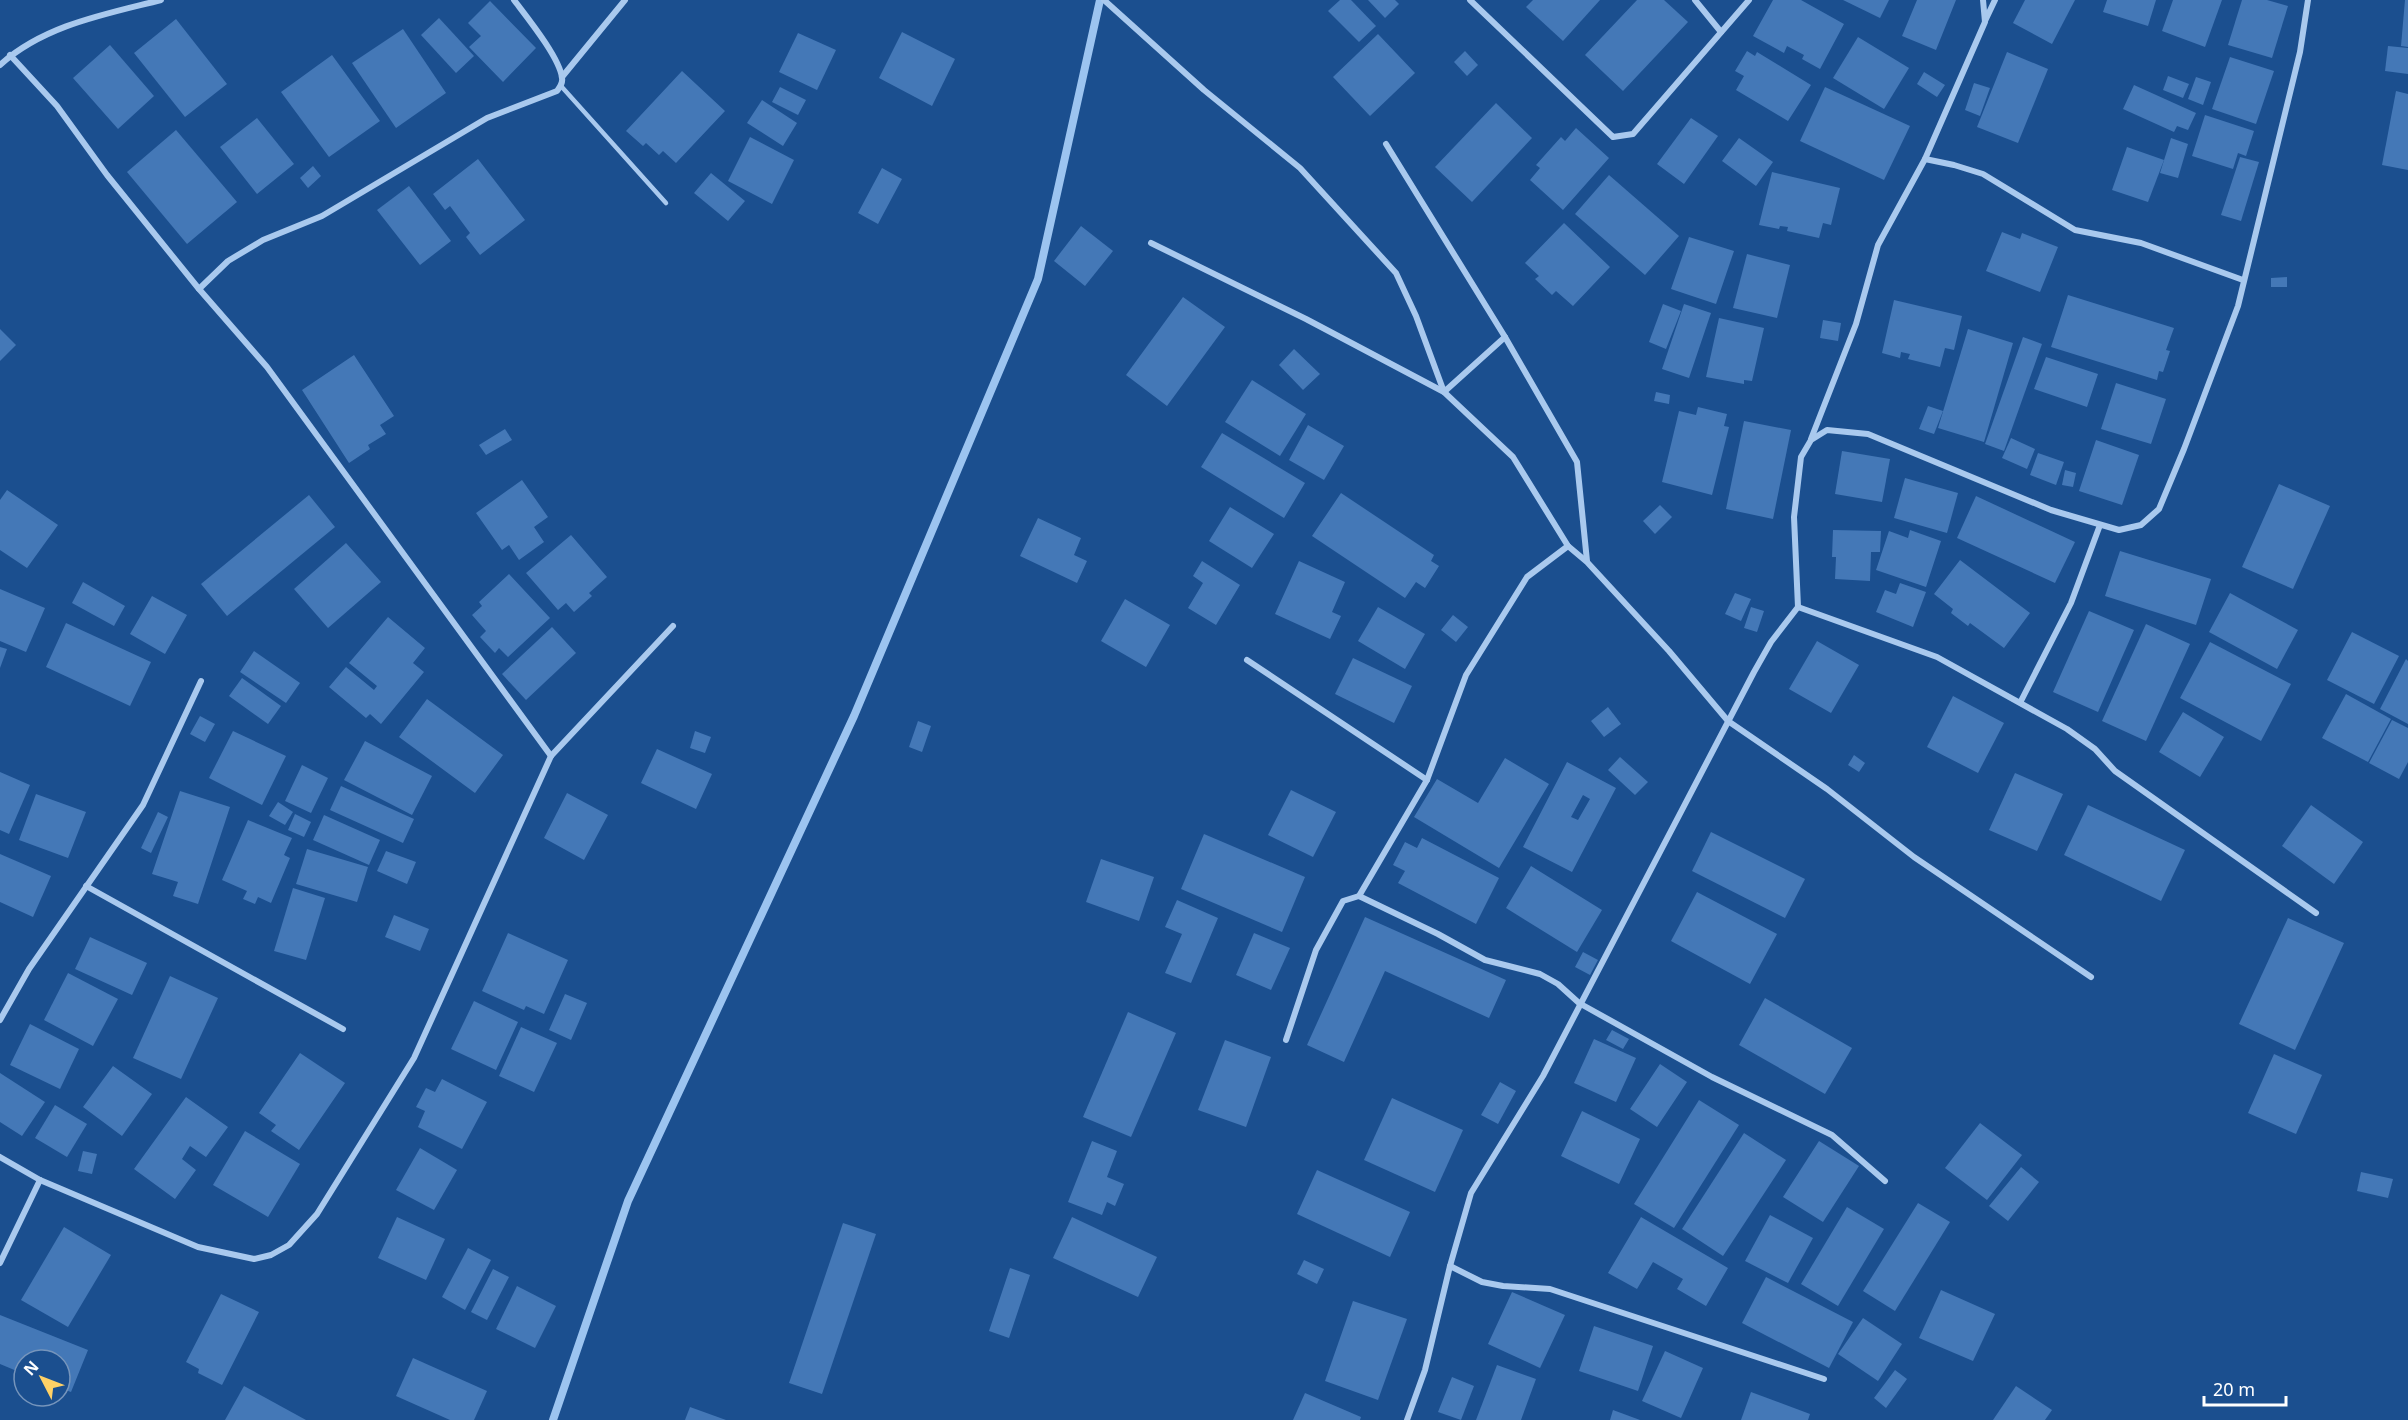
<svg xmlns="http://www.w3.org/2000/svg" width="2408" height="1420" viewBox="0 0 2408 1420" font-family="'Noto Sans',sans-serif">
<rect width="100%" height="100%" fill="#1b4f8f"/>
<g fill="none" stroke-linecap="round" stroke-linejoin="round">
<polyline stroke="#9cc4f0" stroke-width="8" points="553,1420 628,1201 854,716 1038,279 1100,0"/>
</g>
<g fill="#4478b7" fill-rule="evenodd">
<polygon points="1340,0 1351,0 1376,26 1359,42 1328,11"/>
<polygon points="1368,0 1395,0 1399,4 1385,18"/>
<polygon points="1533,0 1600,0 1563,41 1526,7"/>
<polygon points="1637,0 1664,0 1688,22 1623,91 1585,55"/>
<polygon points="1773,0 1801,0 1844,24 1820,69 1802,59 1804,55 1787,46 1784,53 1753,36"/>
<polygon points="1843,0 1889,0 1880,18"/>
<polygon points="1917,0 1956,0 1936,50 1902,36"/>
<polygon points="2025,0 2075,0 2052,44 2013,23"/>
<polygon points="2107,0 2156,0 2148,26 2103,12"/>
<polygon points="2173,0 2222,0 2205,47 2162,31"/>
<polygon points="2242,0 2267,0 2288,6 2272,58 2228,45"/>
<polygon points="2405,0 2408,0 2408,47 2401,46"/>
<polygon points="490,1 536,48 503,82 469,47 481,36 468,23"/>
<polygon points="439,18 474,56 456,73 421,35"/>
<polygon points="176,19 227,84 185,117 134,53"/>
<polygon points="403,29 446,93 396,128 352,63"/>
<polygon points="902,32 955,59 932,106 879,78"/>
<polygon points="798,33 836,50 817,90 779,72"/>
<polygon points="1378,34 1415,73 1370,116 1333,77"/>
<polygon points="1858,37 1909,68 1884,109 1833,78"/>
<polygon points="110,45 154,96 118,129 73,78"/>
<polygon points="2388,46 2408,48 2408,74 2385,71"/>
<polygon points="1465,51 1478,65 1467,76 1454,62"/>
<polygon points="1747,51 1755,56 1757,52 1811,85 1788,121 1736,90 1744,76 1735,71"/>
<polygon points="2007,52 2048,69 2018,143 1977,127"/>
<polygon points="332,55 380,121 329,157 281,92"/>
<polygon points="2230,57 2274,71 2256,124 2212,109"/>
<polygon points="682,71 725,111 676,163 663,151 659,155 646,143 643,146 626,131"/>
<polygon points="1924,72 1945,85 1937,97 1917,84"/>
<polygon points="2168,76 2189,84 2183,98 2163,90"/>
<polygon points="2196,77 2211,82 2203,105 2188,99"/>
<polygon points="1974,83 1990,88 1980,116 1965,110"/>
<polygon points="2134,85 2196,113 2188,130 2177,126 2174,132 2123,109"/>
<polygon points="780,87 806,100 798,115 772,102"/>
<polygon points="1825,87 1910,126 1884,180 1800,141"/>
<polygon points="2396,91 2408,94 2408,170 2382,165"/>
<polygon points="762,100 797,123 783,146 747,123"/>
<polygon points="1496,103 1532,138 1472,202 1435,167"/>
<polygon points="2205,115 2254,131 2246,156 2238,153 2233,169 2192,156"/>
<polygon points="257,118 294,164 257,194 220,147"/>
<polygon points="1691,118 1718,136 1684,184 1657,164"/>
<polygon points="1576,128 1609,158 1563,210 1530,180 1540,168 1536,165 1561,137 1565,141"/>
<polygon points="176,130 237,202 187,244 127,172"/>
<polygon points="750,137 794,160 772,204 728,181"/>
<polygon points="1739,138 1773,162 1756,186 1722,161"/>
<polygon points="2171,138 2188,144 2178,178 2160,173"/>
<polygon points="2127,147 2164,160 2148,202 2112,190"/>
<polygon points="2240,157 2259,162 2241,221 2221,215"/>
<polygon points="478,159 525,220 480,255 466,237 470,233 450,206 445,210 433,194"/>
<polygon points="313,166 321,176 308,188 300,178"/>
<polygon points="882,168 902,179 878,224 858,213"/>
<polygon points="1772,172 1840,188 1831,225 1823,223 1819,238 1787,231 1788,227 1780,226 1779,229 1759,225"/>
<polygon points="711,173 745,201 728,221 694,193"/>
<polygon points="1609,175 1679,236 1645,275 1575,214"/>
<polygon points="409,186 451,241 420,265 377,210"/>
<polygon points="1564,223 1610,267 1573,306 1556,291 1552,295 1535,279 1539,276 1525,263"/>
<polygon points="1081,226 1113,251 1085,286 1054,261"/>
<polygon points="2002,232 2020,239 2022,233 2058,247 2040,292 1986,271"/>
<polygon points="1689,237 1734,251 1716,304 1671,289"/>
<polygon points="1747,254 1790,265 1777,318 1733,308"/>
<polygon points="2287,277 2287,287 2271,287 2271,278"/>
<polygon points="2068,295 2174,328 2166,350 2170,351 2163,372 2159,371 2157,380 2051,347"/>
<polygon points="1183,297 1225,327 1167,406 1126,375"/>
<polygon points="1894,300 1962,316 1954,350 1945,348 1940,367 1908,359 1910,354 1901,352 1900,358 1882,353"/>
<polygon points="1663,304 1681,311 1666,349 1649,342"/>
<polygon points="1684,304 1711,313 1689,378 1662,369"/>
<polygon points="1719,318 1764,328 1752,381 1744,380 1744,384 1706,377"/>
<polygon points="1823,320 1841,323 1838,341 1820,338"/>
<polygon points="0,329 16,345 0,361"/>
<polygon points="1968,329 2013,343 1984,442 1938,428"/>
<polygon points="2023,337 2042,344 2004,451 1985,444"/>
<polygon points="1294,349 1320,374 1303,390 1279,365"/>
<polygon points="354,355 394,416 380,425 386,434 368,445 370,449 349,463 302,390"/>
<polygon points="2046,357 2098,374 2087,407 2034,389"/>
<polygon points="1252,380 1306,414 1280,456 1225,422"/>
<polygon points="2116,383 2166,399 2151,444 2101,429"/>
<polygon points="1656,392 1670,395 1669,404 1654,401"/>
<polygon points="1928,406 1943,411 1934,434 1919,429"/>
<polygon points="1698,407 1727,414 1724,426 1729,427 1712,495 1662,482 1679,411 1696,415"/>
<polygon points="1744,421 1791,430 1773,519 1726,509"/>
<polygon points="1308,425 1344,446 1324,480 1289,460"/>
<polygon points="505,429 512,440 486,455 479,445"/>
<polygon points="1222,433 1305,483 1284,518 1201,467"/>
<polygon points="2011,438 2035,449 2027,469 2002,458"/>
<polygon points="2096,440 2139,455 2122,505 2079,491"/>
<polygon points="1842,451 1890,459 1882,502 1835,494"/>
<polygon points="2038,453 2064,462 2056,485 2030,475"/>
<polygon points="2065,470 2076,473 2073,487 2062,485"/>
<polygon points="1905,478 1958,493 1947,533 1894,518"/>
<polygon points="522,480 548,517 534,527 544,542 519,560 509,545 502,550 476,513"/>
<polygon points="2279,484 2330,506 2293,589 2242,567"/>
<polygon points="7,490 58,525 27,568 0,550 0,500"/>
<polygon points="1341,493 1434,555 1431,561 1439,566 1425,588 1416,582 1405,598 1312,536"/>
<polygon points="309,495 335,527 227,616 201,584"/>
<polygon points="1976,496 2075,542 2055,583 1957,538"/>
<polygon points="1660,505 1672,517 1655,534 1643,521"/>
<polygon points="1230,507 1274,534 1252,568 1209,541"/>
<polygon points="1038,518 1081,538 1074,555 1087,561 1077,583 1020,556"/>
<polygon points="1833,530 1881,531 1880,552 1871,552 1870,581 1835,579 1836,557 1832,557"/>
<polygon points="1910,530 1941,541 1926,587 1876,570 1889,531 1908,538"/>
<polygon points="571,535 607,577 589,593 592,596 574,612 566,603 558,610 526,573"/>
<polygon points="346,543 381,582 328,628 294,589"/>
<polygon points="2120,551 2211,579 2196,625 2105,596"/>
<polygon points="1960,560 2030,613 2004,648 1970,623 1968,626 1951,613 1953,609 1934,594"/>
<polygon points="1202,561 1240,585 1216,625 1188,608 1203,583 1193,576"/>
<polygon points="1299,561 1345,582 1332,612 1341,616 1330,639 1275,614"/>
<polygon points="509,574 550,618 508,657 499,648 495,653 480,637 486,631 472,615 482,606 479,602"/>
<polygon points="83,582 125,606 114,626 72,603"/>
<polygon points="1900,583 1926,592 1913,627 1876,612 1885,590 1896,594"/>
<polygon points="0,589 45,608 26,652 0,641"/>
<polygon points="1735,593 1751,599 1741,621 1725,614"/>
<polygon points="2230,593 2298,630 2277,669 2209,632"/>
<polygon points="152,596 187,615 165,654 130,634"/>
<polygon points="1125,599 1170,625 1146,667 1101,641"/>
<polygon points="1378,607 1425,634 1405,669 1358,641"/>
<polygon points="1751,607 1764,611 1757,632 1744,628"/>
<polygon points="2089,611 2134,630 2098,712 2053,692"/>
<polygon points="1453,615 1468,627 1456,642 1441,630"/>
<polygon points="388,617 425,648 413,663 424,672 381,724 370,714 366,718 329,687 346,667 374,690 377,686 349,663"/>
<polygon points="66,623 151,662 130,706 46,667"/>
<polygon points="2146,624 2190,644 2146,741 2102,721"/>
<polygon points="552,627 576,653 526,700 502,674"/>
<polygon points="2352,632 2399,656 2374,704 2327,680"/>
<polygon points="1817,641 1859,665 1831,713 1789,689"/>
<polygon points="2210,642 2291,684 2261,741 2180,698"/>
<polygon points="0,647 7,649 0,668"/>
<polygon points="254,651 300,683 286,703 240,672"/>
<polygon points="1353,658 1412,686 1394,723 1335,694"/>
<polygon points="2406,659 2408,661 2408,724 2380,709"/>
<polygon points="242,678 281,706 268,724 229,696"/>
<polygon points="2346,694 2391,719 2368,762 2322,738"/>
<polygon points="1953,696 2004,723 1978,773 1927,747"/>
<polygon points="427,699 503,755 475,793 399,737"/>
<polygon points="1608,707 1621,724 1604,737 1591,721"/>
<polygon points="2183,712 2224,737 2200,777 2159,752"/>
<polygon points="200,716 215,724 205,742 190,734"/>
<polygon points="2392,720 2408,728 2408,762 2399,779 2369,763"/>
<polygon points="918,721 931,726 922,752 909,747"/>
<polygon points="233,731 286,756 262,805 209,778"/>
<polygon points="695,731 711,737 705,753 690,748"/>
<polygon points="365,741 432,776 412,815 344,780"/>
<polygon points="657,749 712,774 696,809 641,783"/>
<polygon points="1854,755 1865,763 1859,772 1848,765"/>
<polygon points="1620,757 1648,782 1635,795 1608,770"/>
<polygon points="1505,758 1549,784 1499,868 1414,817 1437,779 1478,803"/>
<path d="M1567,762l49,26 -44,84 -49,-25zM1583,795l7,4 -12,21 -7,-3z"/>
<polygon points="302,765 328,778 311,813 285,801"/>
<polygon points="0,772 30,785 9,834 0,830"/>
<polygon points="2015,773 2063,794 2037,851 1989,830"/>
<polygon points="341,786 414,819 403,843 330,810"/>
<polygon points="1291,790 1336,812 1313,857 1268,835"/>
<polygon points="180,791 230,807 198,904 173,896 178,882 152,874"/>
<polygon points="567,793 608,815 584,860 544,838"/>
<polygon points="36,794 86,812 68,858 19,840"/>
<polygon points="278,802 293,812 285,825 269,816"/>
<polygon points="2088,805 2185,850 2161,901 2064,855"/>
<polygon points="2311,805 2363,842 2334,884 2282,846"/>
<polygon points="158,812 168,817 151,853 141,848"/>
<polygon points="295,814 311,822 304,837 288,830"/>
<polygon points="324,815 380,840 369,865 313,840"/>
<polygon points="248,820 292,838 284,855 290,858 271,903 258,897 255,904 243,899 247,891 222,880"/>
<polygon points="1711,832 1805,879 1785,918 1692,871"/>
<polygon points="1204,834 1305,877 1282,932 1181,889"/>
<polygon points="1422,838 1499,878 1476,924 1398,883 1405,871 1393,865 1405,842 1417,848"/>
<polygon points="307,849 368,867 357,902 296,884"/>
<polygon points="386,851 416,862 407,884 377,871"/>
<polygon points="0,854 51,876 33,917 0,902"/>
<polygon points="1101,859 1154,877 1139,921 1086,902"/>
<polygon points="1531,866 1602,910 1577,952 1506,908"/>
<polygon points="293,888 325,898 306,960 274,951"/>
<polygon points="1697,892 1777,934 1750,984 1671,941"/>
<polygon points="1177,900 1218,918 1191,983 1165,973 1182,934 1165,927"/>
<polygon points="394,915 429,929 420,951 385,937"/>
<polygon points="1365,917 1506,980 1489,1018 1385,971 1344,1062 1307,1045"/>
<polygon points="2288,918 2344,943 2295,1050 2239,1024"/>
<polygon points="508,933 568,960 544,1014 526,1006 524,1010 482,991"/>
<polygon points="1254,933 1290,948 1271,990 1236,975"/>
<polygon points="90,937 147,963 132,995 75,969"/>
<polygon points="1583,952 1598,960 1590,975 1575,967"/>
<polygon points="68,973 118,999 93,1046 44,1020"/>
<polygon points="170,976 218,998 181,1079 133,1058"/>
<polygon points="565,994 587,1003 571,1040 549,1030"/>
<polygon points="1765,998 1852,1048 1825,1094 1739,1045"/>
<polygon points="474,1001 518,1022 496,1070 451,1049"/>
<polygon points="1128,1012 1176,1033 1131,1137 1083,1117"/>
<polygon points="30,1024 79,1049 60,1089 10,1065"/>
<polygon points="521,1027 557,1043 534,1092 499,1076"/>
<polygon points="1612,1030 1629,1039 1623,1049 1606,1040"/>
<polygon points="1594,1039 1636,1058 1616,1102 1574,1083"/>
<polygon points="1225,1040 1271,1057 1246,1127 1198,1110"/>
<polygon points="300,1053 345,1083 299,1150 271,1131 276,1125 259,1113"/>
<polygon points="2274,1054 2322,1075 2296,1134 2248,1113"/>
<polygon points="1660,1064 1687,1082 1657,1127 1630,1109"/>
<polygon points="113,1066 152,1094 122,1136 83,1107"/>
<polygon points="0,1073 45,1102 22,1136 0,1122"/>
<polygon points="442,1079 487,1102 462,1149 418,1127 425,1111 416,1107 426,1088 435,1092"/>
<polygon points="1500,1082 1516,1091 1498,1124 1481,1115"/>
<polygon points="186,1097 228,1127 206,1157 190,1146 182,1159 196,1170 175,1199 134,1169"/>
<polygon points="1392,1098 1463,1130 1435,1192 1364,1160"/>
<polygon points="1699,1100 1739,1125 1674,1228 1634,1204"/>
<polygon points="55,1105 87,1124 67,1157 35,1138"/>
<polygon points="1582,1111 1640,1139 1619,1184 1561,1156"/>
<polygon points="1980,1123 2022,1155 1987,1200 1945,1168"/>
<polygon points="245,1131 300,1164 268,1217 213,1185"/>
<polygon points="1744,1133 1786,1160 1723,1256 1682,1229"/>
<polygon points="1092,1141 1117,1151 1107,1177 1124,1184 1115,1206 1107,1202 1102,1215 1068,1202"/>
<polygon points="1819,1141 1859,1166 1823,1222 1783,1197"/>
<polygon points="420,1148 457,1170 434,1210 396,1190"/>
<polygon points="83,1151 97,1154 92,1174 78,1171"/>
<polygon points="2021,1167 2039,1182 2008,1221 1989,1206"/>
<polygon points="1317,1170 1410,1212 1390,1257 1297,1214"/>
<polygon points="2361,1172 2393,1179 2388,1198 2357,1191"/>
<polygon points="1918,1203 1950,1222 1895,1311 1863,1291"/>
<polygon points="1847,1207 1884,1229 1838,1306 1801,1284"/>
<polygon points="1770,1215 1813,1238 1788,1283 1745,1261"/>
<polygon points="397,1217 445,1239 426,1280 378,1258"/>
<polygon points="1072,1217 1157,1257 1138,1297 1053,1258"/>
<polygon points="1641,1217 1728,1268 1706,1306 1677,1289 1683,1279 1653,1262 1637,1289 1608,1273"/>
<polygon points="843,1223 876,1234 822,1394 789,1383"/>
<polygon points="64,1227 111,1255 68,1327 21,1300"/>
<polygon points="468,1248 491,1260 465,1310 442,1297"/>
<polygon points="1304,1260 1324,1269 1317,1284 1297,1274"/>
<polygon points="1010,1268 1030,1275 1009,1338 989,1331"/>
<polygon points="493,1269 509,1277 487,1320 471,1312"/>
<polygon points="1766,1277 1853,1322 1829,1368 1742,1323"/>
<polygon points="517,1286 556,1306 535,1348 496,1329"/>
<polygon points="1941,1290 1995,1314 1973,1361 1919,1338"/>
<polygon points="1512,1292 1565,1315 1540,1368 1488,1344"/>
<polygon points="221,1294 259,1312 222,1385 198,1373 199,1369 186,1362"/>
<polygon points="1353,1301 1407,1319 1378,1400 1325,1381"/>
<polygon points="0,1315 88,1350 71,1392 60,1388 60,1360 24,1360 24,1374 0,1364"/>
<polygon points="1863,1318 1902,1344 1878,1381 1838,1354"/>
<polygon points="1594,1326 1653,1346 1638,1391 1579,1371"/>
<polygon points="1665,1351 1703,1368 1681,1418 1642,1401"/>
<polygon points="413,1358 487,1391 474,1420 450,1420 396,1396"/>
<polygon points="1497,1365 1536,1379 1521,1420 1476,1420"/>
<polygon points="1895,1370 1907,1379 1886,1408 1874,1398"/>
<polygon points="1452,1377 1474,1386 1461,1420 1438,1412"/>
<polygon points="244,1386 306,1420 225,1420"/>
<polygon points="2016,1386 2052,1410 2045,1420 1993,1420"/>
<polygon points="1751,1392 1810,1414 1808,1420 1741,1420"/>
<polygon points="1305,1393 1361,1417 1360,1420 1293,1420"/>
<polygon points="690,1407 726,1420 685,1420"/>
<polygon points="1613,1410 1640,1420 1610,1420"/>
</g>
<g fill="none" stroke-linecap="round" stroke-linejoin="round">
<polyline stroke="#a9c9ee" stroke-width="4.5" points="561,86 666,203"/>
<g stroke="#a9c9ee" stroke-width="6">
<polyline points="1104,0 1204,90 1300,168 1396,273 1416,316 1444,392 1505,337"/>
<polyline points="1470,0 1613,137 1633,134 1749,0"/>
<polyline points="1695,0 1721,32"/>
<polyline points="1985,21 1995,0"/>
<polyline points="10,55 57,106 107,175 199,289 267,367 551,756"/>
<path d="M0,65c44,-40 106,-51 161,-65"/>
<polyline points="562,77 625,0"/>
<polyline points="1386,144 1505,337 1577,462 1587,561"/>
<polyline points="1925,159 1954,165 1983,174 2075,230 2141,243 2243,280"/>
<polyline points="1151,243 1306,319 1444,392 1513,457 1568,546 1587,562 1669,651 1728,721 1827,789 1914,857 2091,977"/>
<path d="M199,289l29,-28 35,-21 59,-24 165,-98 70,-27c3,-4 6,-8 5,-13 -2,-20 -36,-62 -48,-78"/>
<polyline points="1811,439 1856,324 1878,245 1925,159 1985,22 1983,0"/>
<polyline points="1798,607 1937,657 2067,729 2095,749 2115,771 2316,913"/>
<polyline points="1247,660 1427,780"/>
<polyline points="2021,701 2071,603 2100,525"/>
<polyline points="86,886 343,1029"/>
<polyline points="1359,896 1427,780 1466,675 1527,577 1568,546"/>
<polyline points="0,1020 29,969 143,805 201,681"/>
<polyline points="1286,1040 1316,950 1343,901 1359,896 1438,934 1485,960 1540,974 1558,984 1579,1003 1712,1077 1832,1135 1885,1181"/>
<polyline points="0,1157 40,1180 198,1247 254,1259 271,1255 289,1245 317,1214 414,1058 551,756 673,626"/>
<polyline points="0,1263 40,1180"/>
<polyline points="1450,1266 1482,1282 1503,1286 1550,1289 1824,1379"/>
<polyline points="1407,1420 1425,1370 1450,1266 1471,1193 1543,1076 1754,672 1771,642 1798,607 1794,517 1801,457 1811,440 1827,430 1868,434 2051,510 2119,530 2141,525 2159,509 2184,449 2238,306 2300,52 2308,0"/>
</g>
</g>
<g transform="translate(42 1378) rotate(312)"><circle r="28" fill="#1b4f8f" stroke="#7695bc" stroke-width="1.5"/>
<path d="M0-4.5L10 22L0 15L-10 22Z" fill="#ffd166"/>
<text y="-9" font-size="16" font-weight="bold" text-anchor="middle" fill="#ffffff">N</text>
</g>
<path d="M2204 1396v9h82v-9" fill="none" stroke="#ffffff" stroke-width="3"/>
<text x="2213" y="1396" font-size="18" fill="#ffffff" stroke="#1b4f8f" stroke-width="4.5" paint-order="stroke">20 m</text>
</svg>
